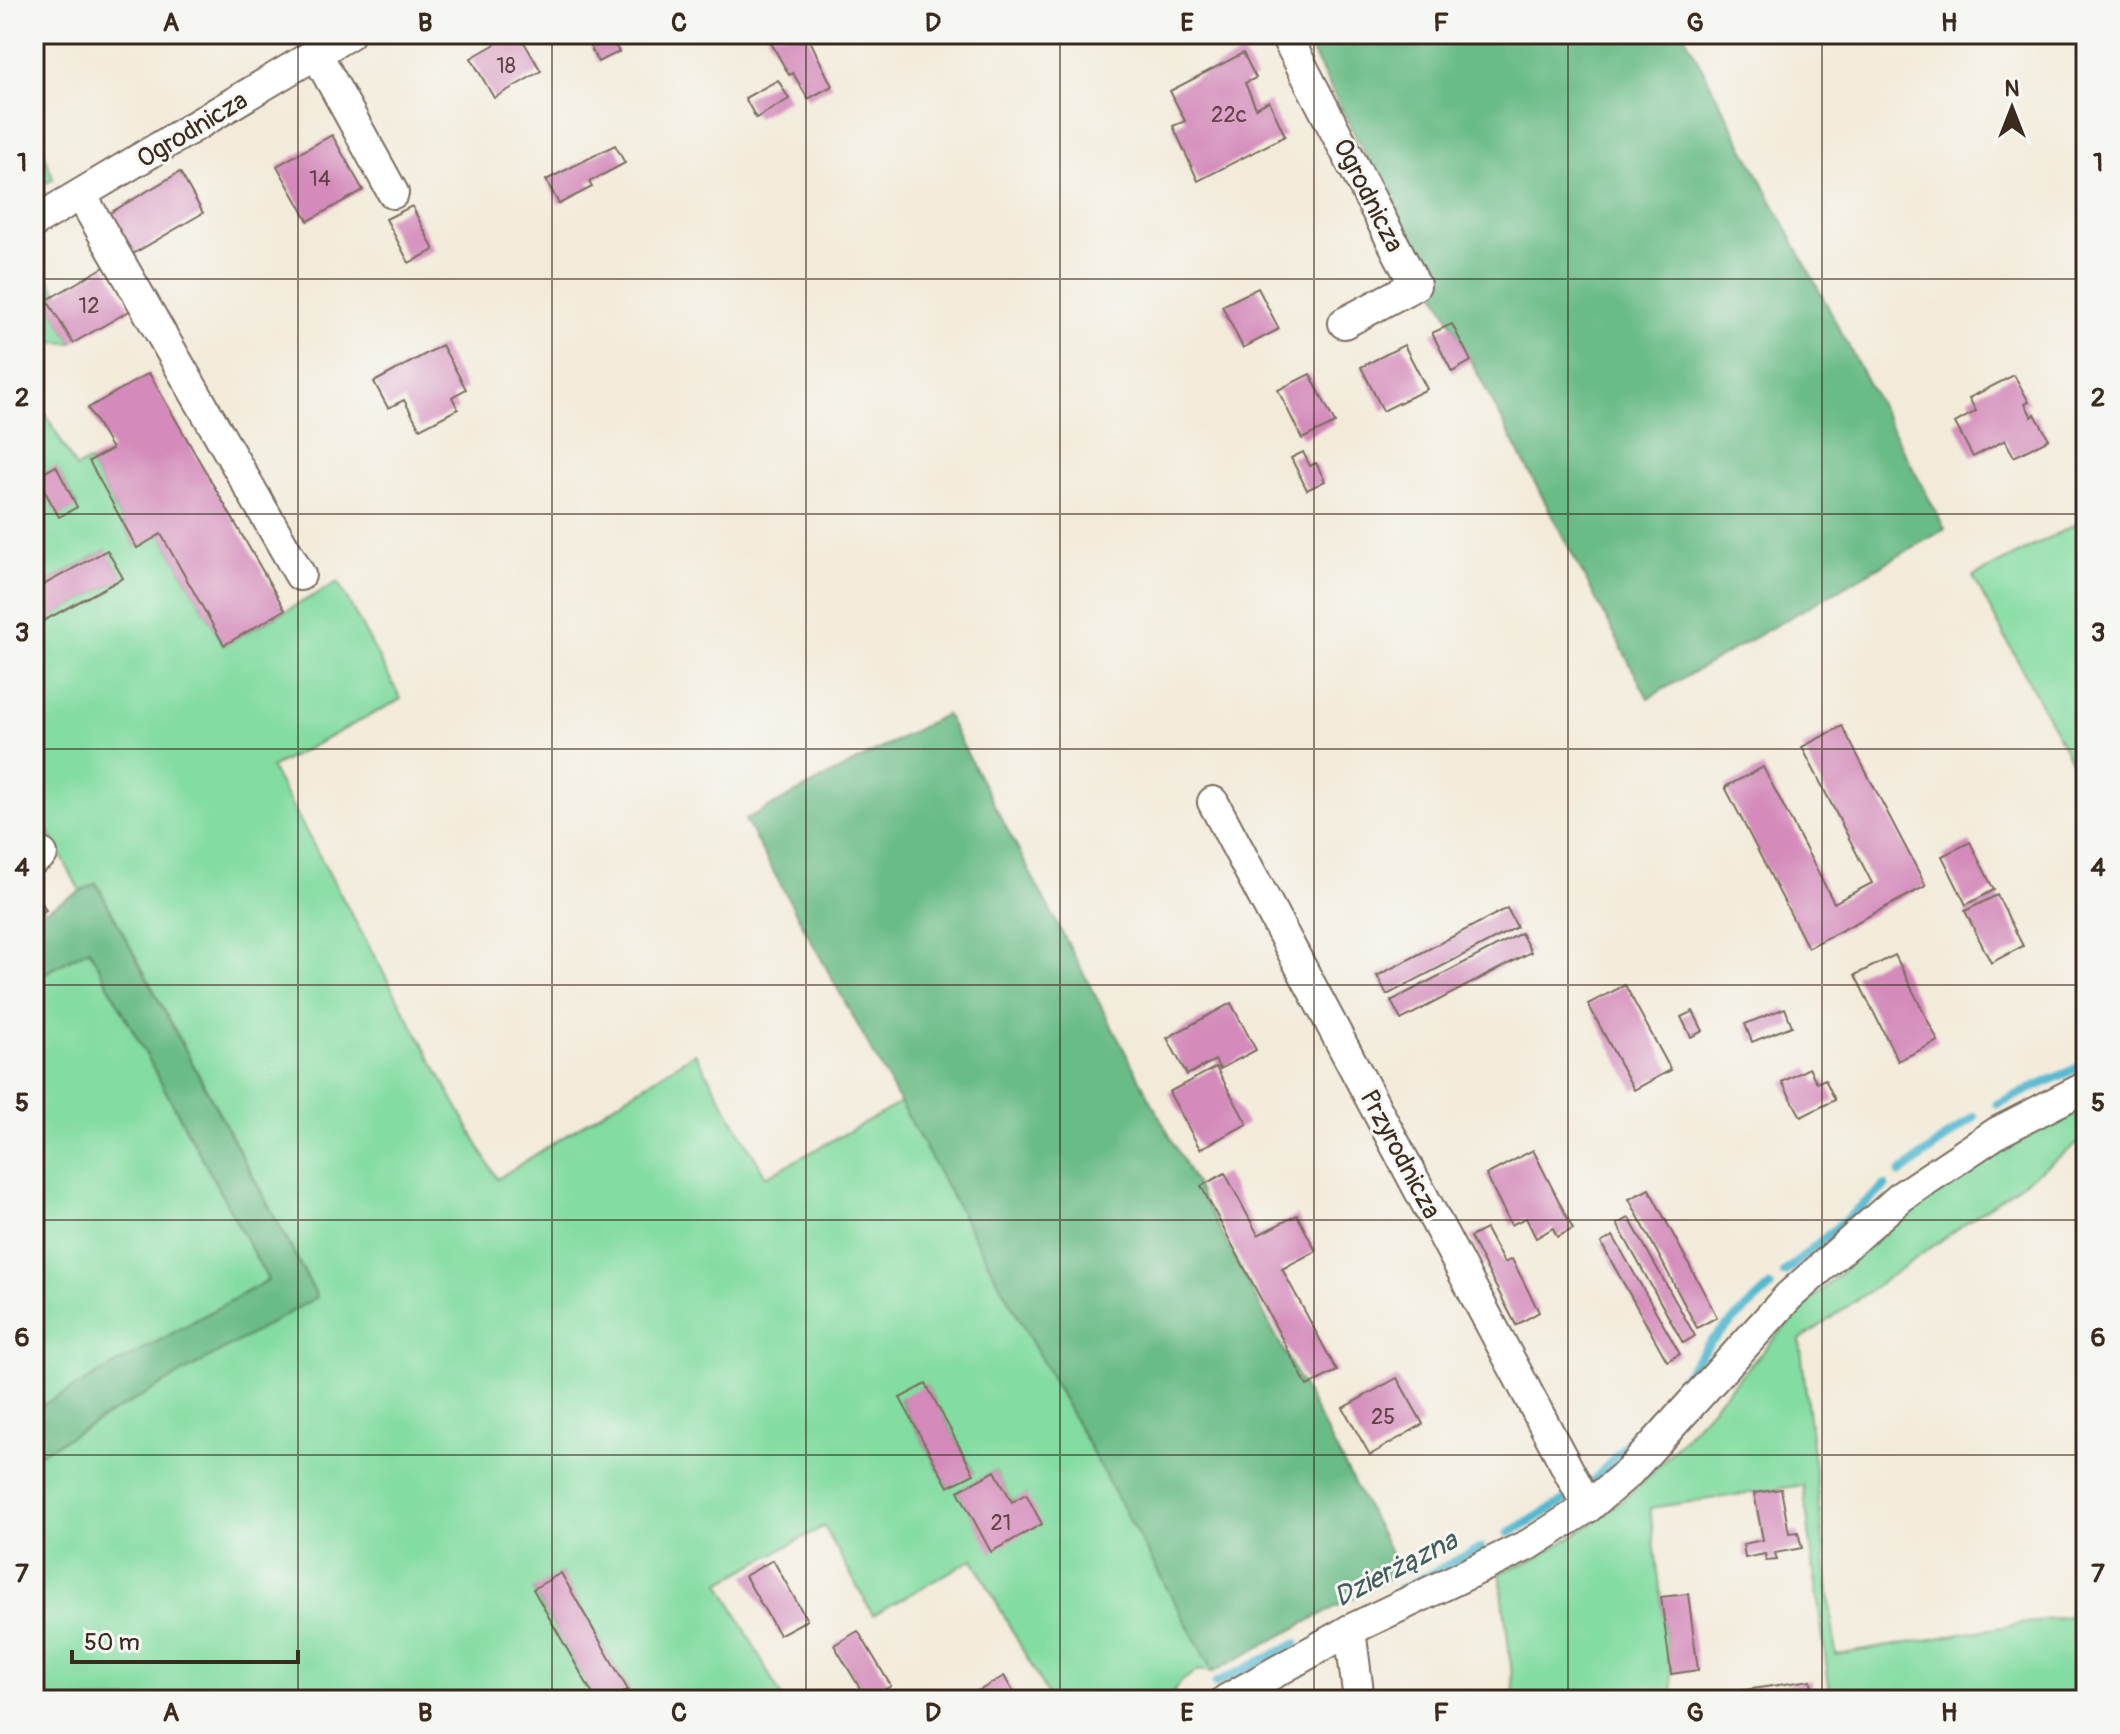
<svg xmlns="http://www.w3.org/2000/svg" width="2120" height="1734" viewBox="0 0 2120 1734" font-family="Pangolin,sans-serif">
<rect width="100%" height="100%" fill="#f6f6f2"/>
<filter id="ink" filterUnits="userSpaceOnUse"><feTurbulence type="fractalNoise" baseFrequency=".0125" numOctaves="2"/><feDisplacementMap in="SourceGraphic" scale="16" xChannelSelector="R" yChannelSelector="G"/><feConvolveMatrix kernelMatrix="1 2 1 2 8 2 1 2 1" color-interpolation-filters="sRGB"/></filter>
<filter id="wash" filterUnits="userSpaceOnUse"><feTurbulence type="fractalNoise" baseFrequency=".006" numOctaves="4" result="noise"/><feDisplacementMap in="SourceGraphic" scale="32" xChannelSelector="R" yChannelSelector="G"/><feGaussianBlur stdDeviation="1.8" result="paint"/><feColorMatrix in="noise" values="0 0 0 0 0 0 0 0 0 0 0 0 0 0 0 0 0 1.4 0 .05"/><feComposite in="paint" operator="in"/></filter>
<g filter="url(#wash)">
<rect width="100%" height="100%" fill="#f3ebda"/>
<g fill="#83dca1" stroke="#5f8360" stroke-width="2" fill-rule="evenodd">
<polygon points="34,121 53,179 34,190 34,169 45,165 34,134"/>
<polygon points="42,269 58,293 47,300 73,343 34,342 34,273"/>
<path d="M34,393l42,75 13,-7 47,86 25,-13 63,111 114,-63 63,117 -130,69 226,411 198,-126 71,124 136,-75 311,570 -14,-2c-15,9 -23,13 -29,30h-120l-77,-141 -100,56 -49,-89 -104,57 63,117h-174l19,-11 -67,-116 -28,17 63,110h-545l-17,-32v-211l283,-161 -220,-412 -17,7 -46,-87v-178l89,-48 -17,-28 -72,40zM56,467l21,39 -18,10 -22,-39zM926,1385l48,88 -26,14 -48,-88zM995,1471l17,31 14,-7 -34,56 -34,-60z"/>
<polygon points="2086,519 2086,789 1973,577"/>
<polygon points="89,949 268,1280 34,1410 34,979"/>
<polygon points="2086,1103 2086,1138 1800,1340 1836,1655 2086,1613 2086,1700 1831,1700 1803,1485 1650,1508 1674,1700 1515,1700 1500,1573 1539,1557 1598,1520 1643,1483 1805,1305 1908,1212 2005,1143"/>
</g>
<g fill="#6abc87" stroke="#527352" stroke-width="2">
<polygon points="1303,34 1684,34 1945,529 1648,698 1471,361"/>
<polygon points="946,714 1401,1572 1213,1672 745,820"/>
<polygon points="96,883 317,1297 34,1457 34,1410 268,1280 89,949 34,979 34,916"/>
</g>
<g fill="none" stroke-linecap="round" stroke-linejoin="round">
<g stroke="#52b8d0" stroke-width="9">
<polyline points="1997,1104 2086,1064"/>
<polyline points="1900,1173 1974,1117"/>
<polyline points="1784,1273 1885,1186"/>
<polyline points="1673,1390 1711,1341 1770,1287"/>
<polyline points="1593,1482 1655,1412"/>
<polyline points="1509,1533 1566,1500"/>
<polyline points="1400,1590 1481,1548"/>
<polyline points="1216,1683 1296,1644"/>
</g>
</g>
<g id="blocks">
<g fill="#d48aba">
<polygon points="513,34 519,34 541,71 494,98 471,58"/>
<polygon points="584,34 628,34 613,41 619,52 598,62"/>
<polygon points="766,34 807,34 832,86 808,99 793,73 789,75"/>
<polygon points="1243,53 1256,78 1245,83 1256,108 1269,101 1285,136 1198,181 1173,126 1185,121 1170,91"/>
<polygon points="778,80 789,99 756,118 745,98"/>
<polygon points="34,135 45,166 34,169"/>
<polygon points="332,135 363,190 308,221 277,166"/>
<polygon points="615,145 625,163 589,182 592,187 559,204 546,180"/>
<polygon points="180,172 203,213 131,255 108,214"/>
<polygon points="412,206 434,250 409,263 386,219"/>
<polygon points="106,266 131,310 73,343 47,300"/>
<polygon points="1258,288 1279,329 1243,348 1222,306"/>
<polygon points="1452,324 1471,361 1452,372 1432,333"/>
<polygon points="442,345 466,389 452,397 458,409 420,429 404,400 388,408 374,382"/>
<polygon points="1404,345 1427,389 1383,411 1361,367"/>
<polygon points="149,373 285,610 224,645 161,534 137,548 89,461 112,449 88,408"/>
<polygon points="1310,374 1335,423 1302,439 1278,390"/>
<polygon points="2014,375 2029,402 2025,404 2032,417 2035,414 2049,439 2014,457 2005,440 1973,457 1955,423 1976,411 1969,398"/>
<polygon points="1303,452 1310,466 1316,463 1325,481 1307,490 1291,458"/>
<polygon points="56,466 77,507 59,517 37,477"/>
<polygon points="107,550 123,578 34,626 34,590"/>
<polygon points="1842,726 1926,886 1808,948 1725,787 1763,767 1834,903 1872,883 1802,747"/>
<polygon points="1970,842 1994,890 1966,905 1942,856"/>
<polygon points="34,888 46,910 34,916"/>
<polygon points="1997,895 2023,946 1991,963 1965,911"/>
<polygon points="1507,908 1517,927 1387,995 1377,976"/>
<polygon points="1521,933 1531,952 1401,1020 1391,1001"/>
<polygon points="1895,955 1938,1041 1898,1061 1855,975"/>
<polygon points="1625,985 1671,1070 1634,1090 1588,1004"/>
<polygon points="1231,1003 1256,1050 1220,1069 1215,1060 1187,1075 1167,1038"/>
<polygon points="1785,1008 1792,1026 1752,1042 1745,1024"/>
<polygon points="1693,1011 1703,1031 1691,1037 1681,1017"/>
<polygon points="1216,1067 1247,1124 1200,1149 1169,1092"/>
<polygon points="1809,1068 1817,1083 1825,1079 1835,1100 1801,1117 1782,1082"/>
<polygon points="1533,1150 1573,1229 1557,1237 1553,1228 1536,1238 1526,1218 1511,1225 1486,1175"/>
<polygon points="1225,1173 1258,1235 1297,1215 1316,1251 1282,1269 1337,1371 1307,1386 1201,1186"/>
<polygon points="1649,1189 1717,1317 1697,1328 1629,1199"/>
<polygon points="1629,1218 1695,1336 1683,1343 1617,1224"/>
<polygon points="1486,1229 1504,1263 1512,1259 1539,1312 1516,1325 1470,1237"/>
<polygon points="1613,1236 1680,1354 1667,1361 1601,1243"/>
<polygon points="1397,1378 1423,1424 1370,1455 1343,1408"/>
<polygon points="926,1384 974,1474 948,1487 900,1398"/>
<polygon points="995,1471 1012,1502 1026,1494 1042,1524 991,1552 958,1491"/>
<polygon points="1781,1489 1789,1533 1798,1532 1802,1548 1775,1553 1777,1560 1766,1561 1765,1554 1745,1558 1743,1544 1763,1540 1754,1493"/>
<polygon points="773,1560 807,1620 779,1635 745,1576"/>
<polygon points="561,1573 628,1690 609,1700 596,1700 533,1589"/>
<polygon points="1688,1594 1698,1670 1671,1674 1661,1597"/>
<polygon points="858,1631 891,1686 867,1700 834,1645"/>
<polygon points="1004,1676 1018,1700 981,1700 977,1692"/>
<polygon points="1811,1680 1813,1700 1714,1700 1713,1695"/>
</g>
</g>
</g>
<g filter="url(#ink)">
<use href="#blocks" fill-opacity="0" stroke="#7b6e60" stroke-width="2"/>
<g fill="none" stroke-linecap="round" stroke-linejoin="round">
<g stroke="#7b6e60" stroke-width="34">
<g id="minor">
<polyline points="1285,34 1415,285 1344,323"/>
<polyline points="316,53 393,193"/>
<polyline points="81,195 300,575"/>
<polyline points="34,222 349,34"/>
<polyline points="1213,802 1588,1507"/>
<polyline points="34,859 42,854"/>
<polyline points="1350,1630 1359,1700"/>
<polyline points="1226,1700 1350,1630 1530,1544 1588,1507 1629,1472 1789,1296 1902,1196 1998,1132 2086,1087"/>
</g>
</g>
<use href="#minor" stroke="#fff" stroke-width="30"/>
</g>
</g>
<path fill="none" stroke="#3b2a1e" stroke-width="2" stroke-opacity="0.55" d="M298,34v1666M552,34v1666M806,34v1666M1060,34v1666M1314,34v1666M1568,34v1666M1822,34v1666M34,279h2052M34,514h2052M34,749h2052M34,985h2052M34,1220h2052M34,1455h2052"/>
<g text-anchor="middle" stroke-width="6" stroke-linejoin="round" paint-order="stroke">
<g font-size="22" fill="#614245">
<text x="506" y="73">18</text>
<text x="1229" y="122">22c</text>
<text x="320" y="186">14</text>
<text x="89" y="313">12</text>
<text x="1383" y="1424">25</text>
<text x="1001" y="1530">21</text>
</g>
<g font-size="26" fill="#3b2a1e" stroke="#f6f6f2">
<text transform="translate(192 129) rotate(-31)" y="9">Ogrodnicza</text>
<text transform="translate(1369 195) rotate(63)" y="9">Ogrodnicza</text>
<text transform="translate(1401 1154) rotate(62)" y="9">Przyrodnicza</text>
</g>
<g font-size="28" font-style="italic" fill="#435c5c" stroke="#f6f6f2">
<text transform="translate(1395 1568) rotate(-27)" y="10">Dzierżązna</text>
</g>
</g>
<rect width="2120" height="1734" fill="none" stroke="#f6f6f2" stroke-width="88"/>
<g transform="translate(2012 108)" stroke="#f6f6f2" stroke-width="6" paint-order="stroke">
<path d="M0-6L14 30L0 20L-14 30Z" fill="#3b2a1e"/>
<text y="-12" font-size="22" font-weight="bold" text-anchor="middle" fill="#3b2a1e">N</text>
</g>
<path d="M72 1650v12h226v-12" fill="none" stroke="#3b2a1e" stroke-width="4"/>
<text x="84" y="1650" font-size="24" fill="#3b2a1e" stroke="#f6f6f2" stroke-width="6" paint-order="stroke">50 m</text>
<rect x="44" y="44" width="2032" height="1646" fill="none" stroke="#3b2a1e" stroke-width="3"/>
<g font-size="26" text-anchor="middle" font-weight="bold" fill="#3b2a1e">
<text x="171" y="31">A</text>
<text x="425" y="31">B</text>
<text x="679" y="31">C</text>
<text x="933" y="31">D</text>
<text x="1187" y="31">E</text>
<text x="1441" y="31">F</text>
<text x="1695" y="31">G</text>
<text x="1949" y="31">H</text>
<text x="22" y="171">1</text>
<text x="2098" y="171">1</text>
<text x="22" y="406">2</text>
<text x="2098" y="406">2</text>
<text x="22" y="641">3</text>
<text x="2098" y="641">3</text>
<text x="22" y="876">4</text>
<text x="2098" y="876">4</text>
<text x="22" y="1111">5</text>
<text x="2098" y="1111">5</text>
<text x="22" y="1346">6</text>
<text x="2098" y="1346">6</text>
<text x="22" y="1582">7</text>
<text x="2098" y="1582">7</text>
<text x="171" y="1721">A</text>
<text x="425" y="1721">B</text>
<text x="679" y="1721">C</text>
<text x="933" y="1721">D</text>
<text x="1187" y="1721">E</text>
<text x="1441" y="1721">F</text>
<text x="1695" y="1721">G</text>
<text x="1949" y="1721">H</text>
</g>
</svg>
